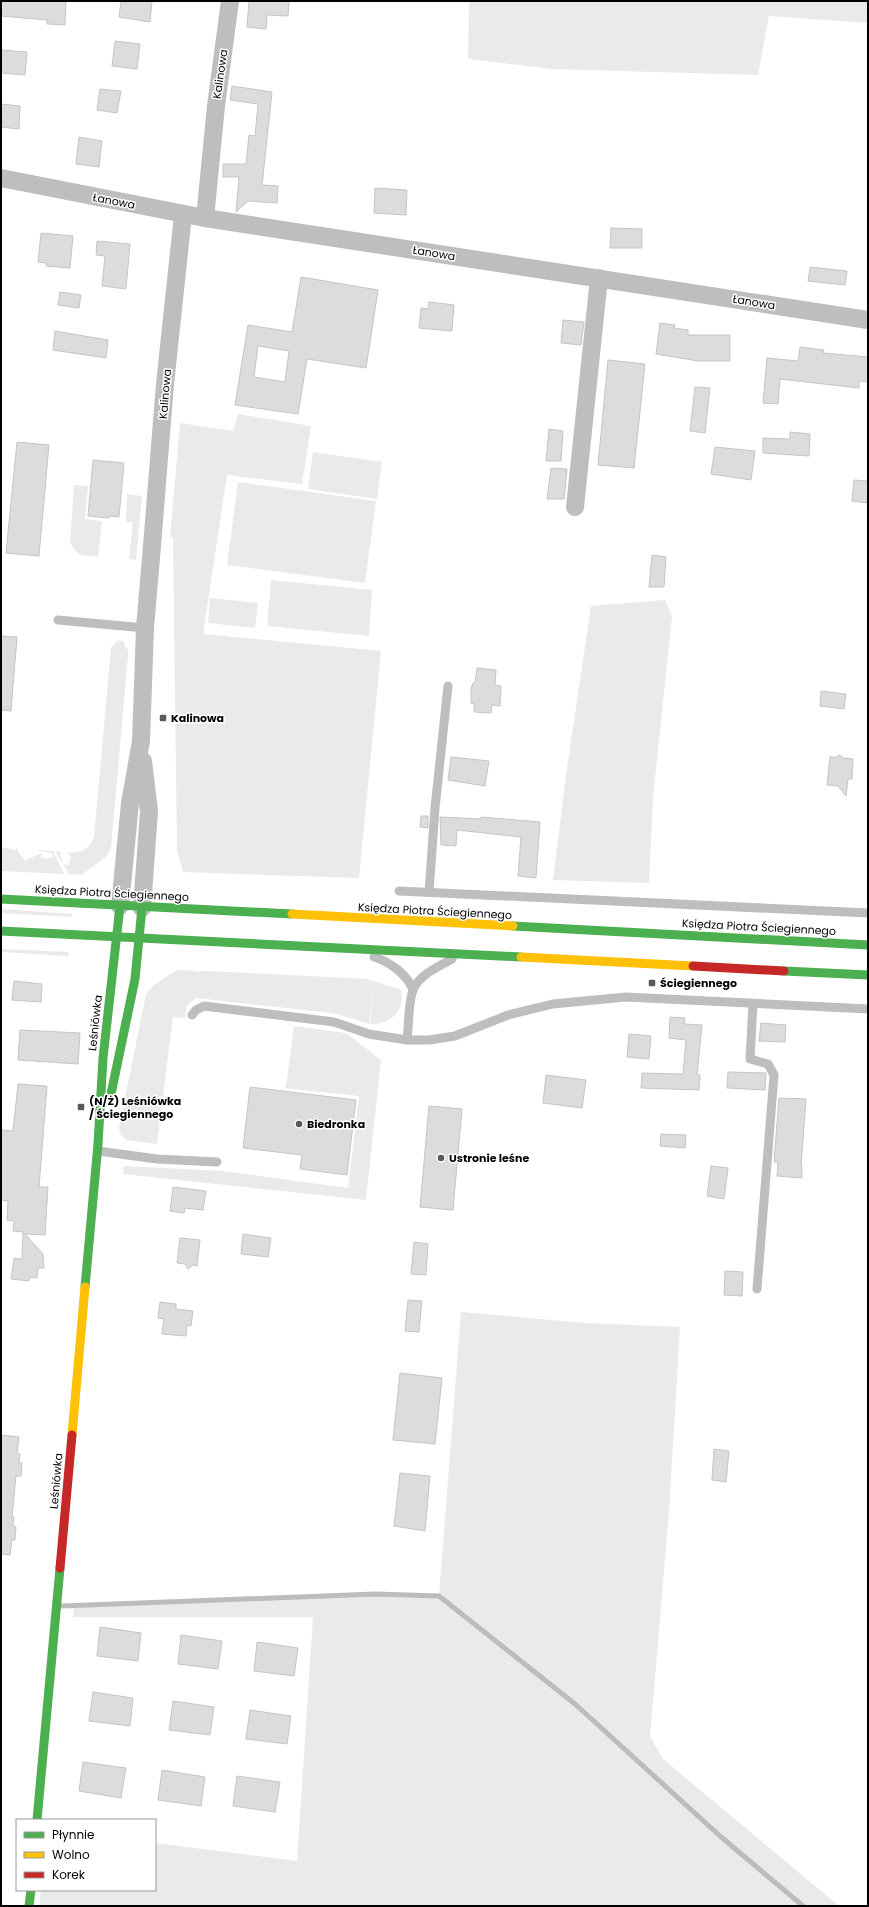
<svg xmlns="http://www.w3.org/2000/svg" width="869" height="1907" viewBox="0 0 869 1907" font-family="Poppins,sans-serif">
<rect width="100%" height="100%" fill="#fff"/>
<g fill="#eaeaea">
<polygon points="469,1 868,1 868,23 769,16 758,75 552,69 468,59"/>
<polygon points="238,414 311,426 302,484 227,475 203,634 381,651 359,878 183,872 177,850 173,537 170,537 180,423 233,431"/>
<polygon points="313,452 382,462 377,499 308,489"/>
<polygon points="238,482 376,501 365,583 227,565"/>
<polygon points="74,485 88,486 85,519 102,521 98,557 80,555 75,551 70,542"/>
<polygon points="127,494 142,496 136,560 129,559 133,522 126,522"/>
<polygon points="271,580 372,590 369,636 267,626"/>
<polygon points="210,598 258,603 255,628 208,623"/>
<polygon points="665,600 672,616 653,798 649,883 553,880 566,775 591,606"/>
<path d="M118,640l7,2 -1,3 4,5v5l-17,193 -5,9 -25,18 -12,-1 -14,-23 8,1 -3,2 3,10 4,1 3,-3 1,-5 -4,-5c13,1 22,-1 27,-15l17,-189z"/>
<polygon points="1,847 15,850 18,848 18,852 25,861 39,854 42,854 41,857 47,859 54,857 51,853 36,850 53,851 64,874 1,871"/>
<polygon points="1,909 72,914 72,917 1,913"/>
<polygon points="1,949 69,952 68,956 1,952"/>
<path d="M177,970l19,1 1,2 2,-2h9l159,8 34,11c5,21 -11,35 -31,34l3,-35 -4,35 -25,-8 -13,-3 -135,-15 -9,7 -2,13 -12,-1 -16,127 -30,-4 -7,-6 -1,-6 27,-134 8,-9z"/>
<polygon points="294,1026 346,1033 381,1060 366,1200 123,1174 124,1166 223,1171 348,1188 359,1096 285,1088 287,1080"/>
<polygon points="461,1312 585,1323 680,1327 669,1512 650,1736 663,1759 839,1906 39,1906 41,1890 155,1890 155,1843 297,1861 313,1617 73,1617 74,1606 375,1594 439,1596"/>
</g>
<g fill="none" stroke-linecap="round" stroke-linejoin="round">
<polyline stroke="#bcbcbc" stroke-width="5" points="62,1606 375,1594 439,1596 575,1704 720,1836 803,1906"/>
</g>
<g fill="#dcdcdc" stroke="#c5c5c5" fill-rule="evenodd">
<polygon points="1,1 66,1 65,25 47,24 47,20 1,16"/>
<polygon points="121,1 152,1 150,22 119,17"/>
<polygon points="249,1 289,1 288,16 267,15 266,29 247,27"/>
<polygon points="115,41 140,44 137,69 112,66"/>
<polygon points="1,50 27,52 25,75 1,73"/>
<polygon points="232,86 272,92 262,185 278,186 277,203 248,201 236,212 239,177 223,177 223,164 246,164 249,135 255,136 258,104 230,100"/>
<polygon points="100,89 121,91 117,113 97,110"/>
<polygon points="1,104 20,106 19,129 1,127"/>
<polygon points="79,137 102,141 99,167 76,164"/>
<polygon points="375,188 407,190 406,215 374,213"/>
<polygon points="611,228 642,229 642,248 610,248"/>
<polygon points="41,233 73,236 70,268 46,266 46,263 38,262"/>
<polygon points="97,241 130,244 126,289 102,286 105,256 96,255"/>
<polygon points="810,267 847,271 845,285 808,281"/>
<path d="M301,277l77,13 -12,78 -59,-9 -9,55 -63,-9 13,-80 44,7zM258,346l31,5 -4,31 -31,-5z"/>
<polygon points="60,292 81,295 79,308 58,305"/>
<polygon points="429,302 454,305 452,331 419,328 421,308 428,309"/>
<polygon points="563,320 584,322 581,345 561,343"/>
<polygon points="660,323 675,325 674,328 688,330 688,335 730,335 730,361 698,361 656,354"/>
<polygon points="55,331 108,340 106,358 53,350"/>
<polygon points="800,347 824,350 823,353 868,357 868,382 859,381 859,388 780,379 778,404 763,403 767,358 798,361"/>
<polygon points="608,360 645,364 634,468 598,465"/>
<polygon points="695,387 710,388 705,433 690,431"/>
<polygon points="549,429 563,431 561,461 546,461"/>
<polygon points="790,432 810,434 809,456 763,453 763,438 790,439"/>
<polygon points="17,442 49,445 39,556 6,553"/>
<polygon points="715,447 755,451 751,480 711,474"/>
<polygon points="93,460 124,463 119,517 109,516 109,518 88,516"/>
<polygon points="551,468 567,469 564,499 547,499"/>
<polygon points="854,480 868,481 868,503 852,501"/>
<polygon points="652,555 666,557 664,587 649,587"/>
<polygon points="1,636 17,637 11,711 1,710"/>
<polygon points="477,668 496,670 495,685 501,686 500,706 492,705 491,713 474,712 474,704 471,703 471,689 473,683 475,683"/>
<polygon points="821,691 846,694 844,709 820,706"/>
<polygon points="840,755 843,758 853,759 852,779 848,779 846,796 838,786 827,785 830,757 836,757"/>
<polygon points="451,757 489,761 485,786 448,780"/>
<polygon points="421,816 428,816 428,828 420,827"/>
<polygon points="440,817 481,819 481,817 540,822 536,878 518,876 521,837 457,830 456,846 441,845"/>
<polygon points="14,981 42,984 41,1002 12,1000"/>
<polygon points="670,1017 685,1018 684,1024 702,1025 697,1075 700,1075 699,1090 641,1088 642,1073 683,1074 686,1040 669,1038"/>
<polygon points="761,1023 786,1025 785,1042 759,1041"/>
<polygon points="20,1030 80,1033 78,1064 18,1060"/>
<polygon points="629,1034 651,1036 649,1059 627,1057"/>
<polygon points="728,1072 766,1073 765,1090 727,1088"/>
<polygon points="546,1075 586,1080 582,1108 543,1103"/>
<polygon points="18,1084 47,1086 39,1187 48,1187 45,1235 25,1234 43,1254 44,1268 38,1268 37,1278 30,1277 29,1281 11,1279 14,1258 22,1259 23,1232 13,1231 14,1221 7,1220 8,1201 1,1200 1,1130 13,1131"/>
<polygon points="250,1087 356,1100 347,1175 300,1169 302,1155 243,1148"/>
<polygon points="779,1098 806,1099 801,1166 802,1166 802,1178 777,1176 778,1162 774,1162"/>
<polygon points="429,1106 462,1109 453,1210 420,1207"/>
<polygon points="661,1134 686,1135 685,1148 660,1146"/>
<polygon points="711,1166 728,1168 724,1199 707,1196"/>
<polygon points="173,1187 206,1191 203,1210 185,1208 184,1213 170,1211"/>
<polygon points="243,1234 271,1238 268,1257 241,1254"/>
<polygon points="180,1238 200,1240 197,1266 193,1265 188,1269 185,1264 177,1263"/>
<polygon points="414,1242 428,1244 426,1275 411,1274"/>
<polygon points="725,1271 743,1272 742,1296 724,1295"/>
<polygon points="408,1300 422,1301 419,1332 405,1331"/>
<polygon points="160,1302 176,1304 176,1309 193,1311 191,1326 187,1325 186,1336 162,1334 164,1319 158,1318"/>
<polygon points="400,1373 442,1378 435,1444 393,1440"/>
<polygon points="1,1435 19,1437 17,1453 20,1454 19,1463 22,1463 21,1476 16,1476 12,1517 14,1517 13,1526 16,1527 15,1540 12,1540 10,1555 1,1554"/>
<polygon points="714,1449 729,1451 726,1482 712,1480"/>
<polygon points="400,1473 430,1476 425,1531 394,1526"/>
<polygon points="100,1627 141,1633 138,1661 97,1656"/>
<polygon points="181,1635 222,1641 218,1669 178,1664"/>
<polygon points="257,1642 298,1648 294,1676 254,1671"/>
<polygon points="93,1692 133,1698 130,1726 89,1721"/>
<polygon points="173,1701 214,1707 210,1735 169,1730"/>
<polygon points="250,1710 291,1716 287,1744 246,1739"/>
<polygon points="83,1762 126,1768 121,1798 79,1791"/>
<polygon points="162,1770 205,1777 201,1806 158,1800"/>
<polygon points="237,1776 280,1782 275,1812 233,1806"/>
</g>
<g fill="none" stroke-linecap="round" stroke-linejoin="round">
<g stroke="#bebebe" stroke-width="9">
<polyline points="58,620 145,628"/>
<polyline points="399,891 868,913"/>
<polyline points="429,892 435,808 448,686"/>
<path d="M374,957c16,5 33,17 39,33"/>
<polyline points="753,1004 750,1059 768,1064 774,1075 757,1289"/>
<polyline points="192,1015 196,1010 204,1006 334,1022 369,1034 407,1040 429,1040 455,1036 508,1015 553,1004 626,997 868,1009"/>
<path d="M407,1040c2,-14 1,-37 6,-50 6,-15 26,-24 39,-31"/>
<polyline points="98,1151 157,1159 217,1162"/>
</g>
<g stroke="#bebebe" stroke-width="18">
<polyline points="1,178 205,218 868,320"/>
<polyline points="205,218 216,106 230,1"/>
<polyline points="575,507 599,278"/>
<polyline points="120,906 130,803 141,741 145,628 152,546 165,384 183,215"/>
<polyline points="142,908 149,811 143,761"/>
</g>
<g stroke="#4caf50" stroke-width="9">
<polyline points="1,899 292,914"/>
<polyline points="513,926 868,945"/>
<polyline points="1,931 521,957"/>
<polyline points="784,971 868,975"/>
<polyline points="111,1094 135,979 142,908"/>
<polyline points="85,1287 98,1144 103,1058 120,906"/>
<polyline points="37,1820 60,1568"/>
<polyline points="29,1906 31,1890"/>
</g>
<g stroke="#ffc107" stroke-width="9">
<polyline points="292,914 513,926"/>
<polyline points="521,957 693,966"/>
<polyline points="72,1435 85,1287"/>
</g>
<g stroke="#c62828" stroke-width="9">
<polyline points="693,966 784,971"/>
<polyline points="60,1568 72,1435"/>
</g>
</g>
<g fill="#595959" stroke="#fff" stroke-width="1.5">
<rect x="159" y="714" width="8" height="8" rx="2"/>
<rect x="648" y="979" width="8" height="8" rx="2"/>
<rect x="77" y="1103" width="8" height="8" rx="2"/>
<circle cx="299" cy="1124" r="4"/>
<circle cx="441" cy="1158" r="4"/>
</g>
<g text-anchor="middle" stroke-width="3" stroke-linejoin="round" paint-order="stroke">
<g font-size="11" fill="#000" stroke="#fff">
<text transform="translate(220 74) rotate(-82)" y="4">Kalinowa</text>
<text transform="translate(114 201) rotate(11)" y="4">Łanowa</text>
<text transform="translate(434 253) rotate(9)" y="4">Łanowa</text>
<text transform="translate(754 302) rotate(9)" y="4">Łanowa</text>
<text transform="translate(165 394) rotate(-85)" y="4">Kalinowa</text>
<text transform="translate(112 893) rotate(3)" y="4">Księdza Piotra Ściegiennego</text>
<text transform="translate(435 911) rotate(3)" y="4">Księdza Piotra Ściegiennego</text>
<text transform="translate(759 927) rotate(3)" y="4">Księdza Piotra Ściegiennego</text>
<text transform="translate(95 1023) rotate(-84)" y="4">Leśniówka</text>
<text transform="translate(56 1481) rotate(-85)" y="4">Leśniówka</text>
</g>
<g font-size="11" font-weight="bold" fill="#000" stroke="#fff" text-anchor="start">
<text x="171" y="722">Kalinowa</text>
<text x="660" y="987">Ściegiennego</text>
<text x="89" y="1105">(N/Ż) Leśniówka<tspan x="89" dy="13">/ Ściegiennego</tspan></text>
<text x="307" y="1128">Biedronka</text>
<text x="449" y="1162">Ustronie leśne</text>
</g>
</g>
<rect width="869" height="1907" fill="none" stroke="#000000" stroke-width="4"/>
<rect x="16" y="1819" width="140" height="72" fill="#ffffff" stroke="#999999"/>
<rect x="24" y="1832" width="20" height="6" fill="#4caf50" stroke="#999999"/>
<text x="52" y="1839" font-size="12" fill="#000000">Płynnie</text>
<rect x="24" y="1852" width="20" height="6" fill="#ffc107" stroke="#999999"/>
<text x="52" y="1859" font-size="12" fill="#000000">Wolno</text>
<rect x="24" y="1872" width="20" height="6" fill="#c62828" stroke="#999999"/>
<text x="52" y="1879" font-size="12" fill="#000000">Korek</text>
</svg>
